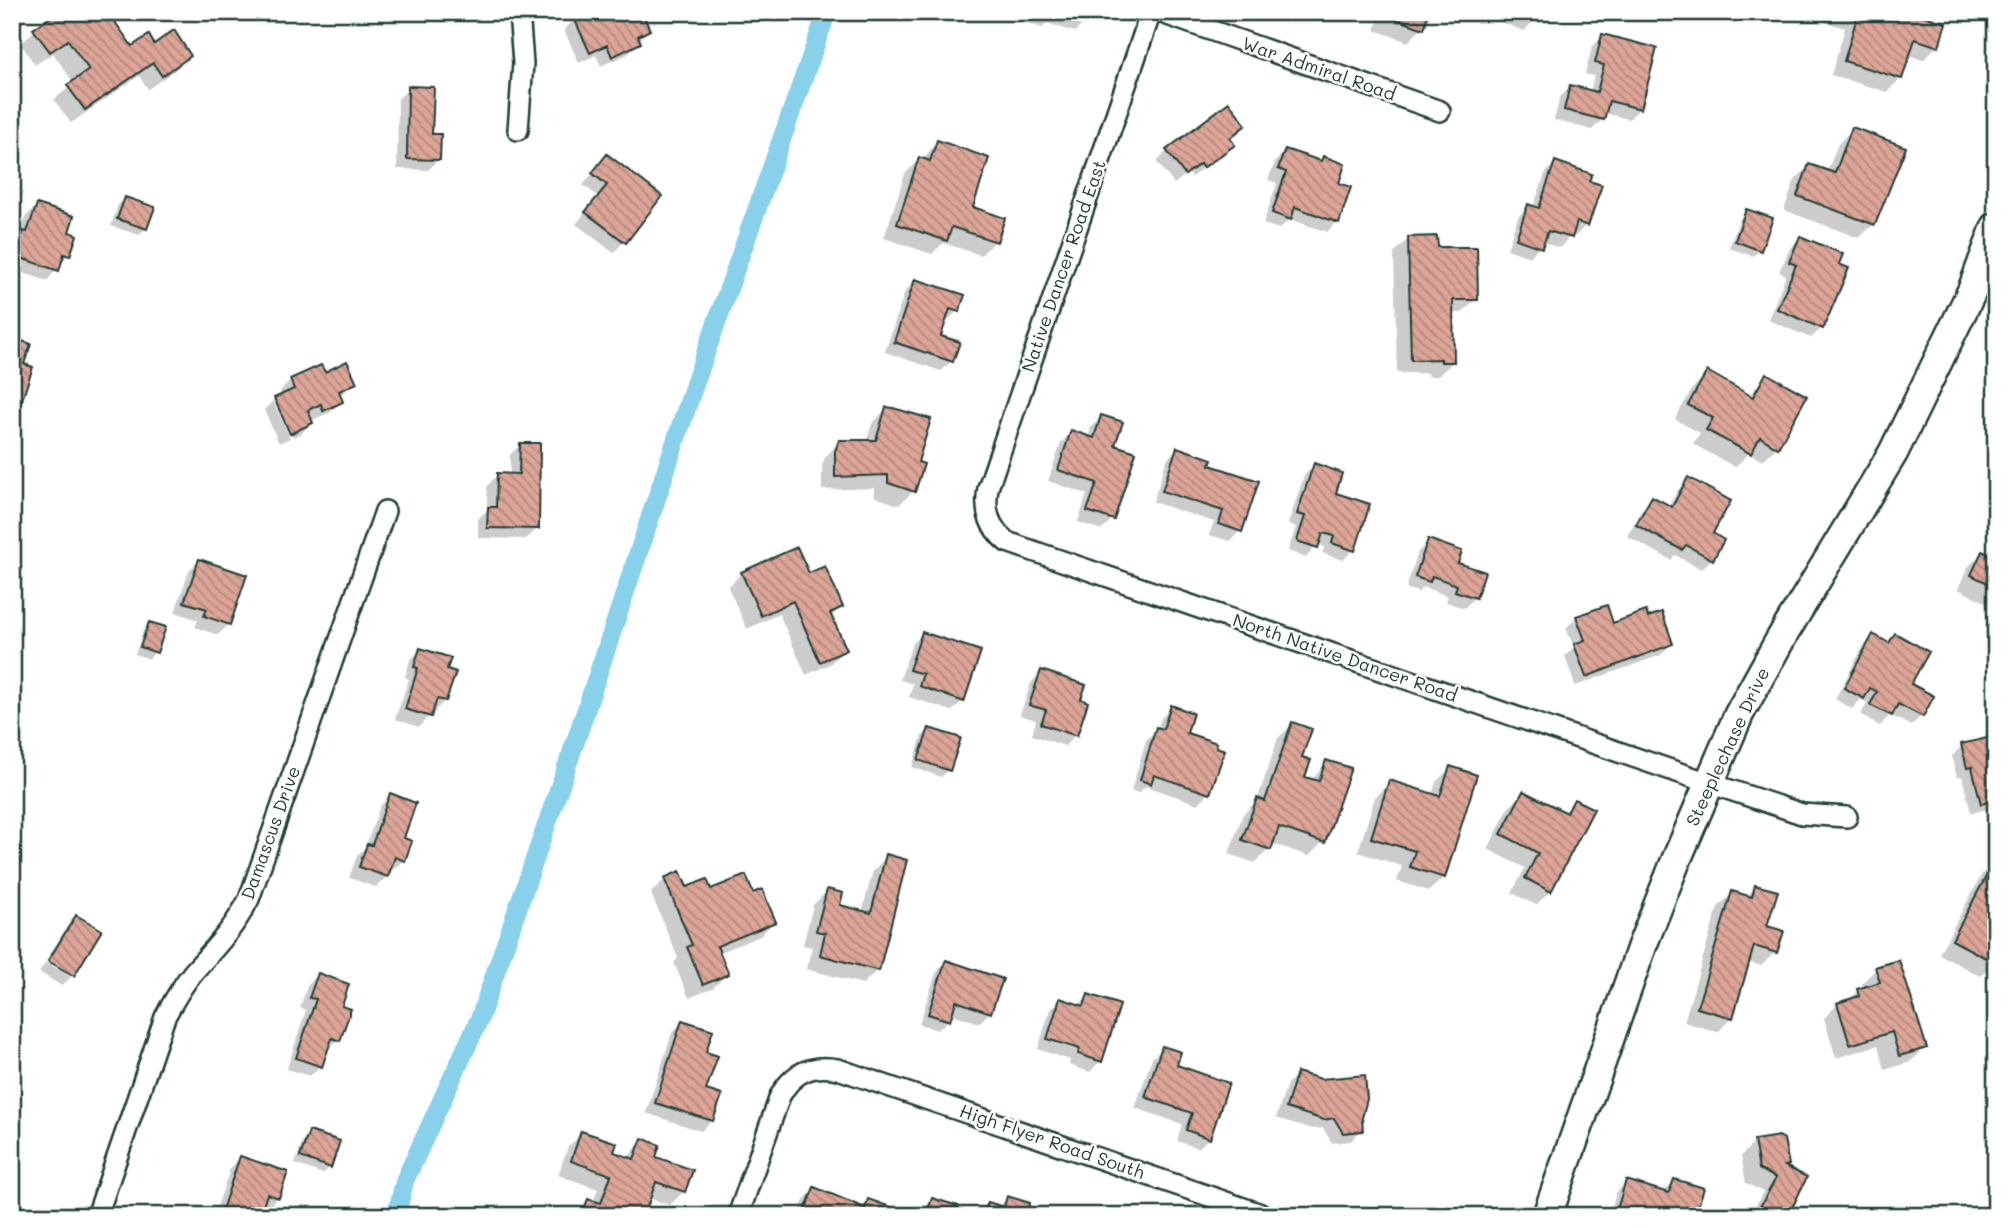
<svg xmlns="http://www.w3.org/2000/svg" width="2008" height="1228" viewBox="0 0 2008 1228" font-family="Mali,sans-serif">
<defs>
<pattern id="building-back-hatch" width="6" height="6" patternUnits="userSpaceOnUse" patternTransform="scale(1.75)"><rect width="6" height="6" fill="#dda598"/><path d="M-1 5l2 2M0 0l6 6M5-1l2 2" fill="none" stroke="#b3887d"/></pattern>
</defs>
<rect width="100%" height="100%" fill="#fff"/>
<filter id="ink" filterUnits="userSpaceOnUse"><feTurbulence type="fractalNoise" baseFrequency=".0143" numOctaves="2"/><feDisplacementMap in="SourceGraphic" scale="14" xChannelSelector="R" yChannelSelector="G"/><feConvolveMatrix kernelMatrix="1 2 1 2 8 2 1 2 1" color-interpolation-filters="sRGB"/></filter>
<g filter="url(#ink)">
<g fill="#0003">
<polygon points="992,12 1091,12 1089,18 1075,32 1047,23 1042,28"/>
<polygon points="1381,12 1428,12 1422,28 1408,42 1375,30"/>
<polygon points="1507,12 1538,12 1535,20 1524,31 1503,23"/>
<polygon points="1828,12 1907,12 1937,46 1923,60 1908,55 1901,78 1887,92 1831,75 1845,28 1825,22"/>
<polygon points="599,17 648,30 628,54 601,66 596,55 579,63 564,30 575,19"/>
<polygon points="114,22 132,49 154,46 189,55 175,70 148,89 139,76 71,123 54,100 74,83 53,53 35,65 21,44 35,30"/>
<polygon points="1603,36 1640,108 1629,119 1604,113 1603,119 1592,130 1554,120 1560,97 1571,87 1590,92 1594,76 1585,74 1592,47"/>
<polygon points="409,88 431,135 439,159 428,170 397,169 398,99"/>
<polygon points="1244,125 1228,139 1232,144 1192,177 1188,173 1174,184 1157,162 1167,151"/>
<polygon points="1852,129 1874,224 1859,238 1784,210 1795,180 1809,166 1827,172 1838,144"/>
<polygon points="937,142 970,208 995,241 981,255 943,243 932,254 884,238 905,174 920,159 922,160"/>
<polygon points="1285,151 1318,162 1323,158 1337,184 1337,222 1327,232 1290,219 1279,229 1263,224 1277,183 1268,180 1275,162"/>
<polygon points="607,156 659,197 614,253 576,224 598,196 583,185"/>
<polygon points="1555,163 1587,182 1586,225 1576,236 1571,234 1560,248 1542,242 1530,257 1507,249 1518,217 1528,206 1533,208 1545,174"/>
<polygon points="125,199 146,228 139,235 111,226 118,205"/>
<polygon points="37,206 66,233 68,255 47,281 12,269 13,243 19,237 26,216"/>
<polygon points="1746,211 1760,250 1753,256 1729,248 1740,218"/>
<polygon points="1800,238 1822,328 1811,338 1768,320 1786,275 1779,272 1790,248"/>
<polygon points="1408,239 1436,249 1476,299 1462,313 1452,313 1453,362 1438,376 1428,376 1428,373 1397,373 1394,253"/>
<polygon points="916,281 957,311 947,322 945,321 939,337 952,361 941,371 885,352 905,291"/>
<polygon points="12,340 22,365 21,399 12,408"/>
<polygon points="1707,373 1749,396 1766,376 1777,447 1762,461 1749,453 1735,467 1693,444 1700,433 1675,419 1693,388"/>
<polygon points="324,374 355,383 339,396 341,401 331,412 310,421 311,423 301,434 293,437 277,401 273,401 290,438 279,443 264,410 275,399 282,396 280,391 291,380"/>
<polygon points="886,409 916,463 913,491 899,505 875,497 874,488 822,490 822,466 825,457 840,442 866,442 872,424"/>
<polygon points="1102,417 1113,446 1112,519 1102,530 1078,522 1087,494 1048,481 1061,443 1071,432 1088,438 1091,427"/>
<polygon points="520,445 537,529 526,539 478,538 478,519 487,510 487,486 497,475 510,475 510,455"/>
<polygon points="1177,449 1208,466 1240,531 1230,541 1209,535 1214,522 1153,502 1167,459"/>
<polygon points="1314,465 1333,494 1353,550 1343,560 1322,553 1325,547 1317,544 1306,558 1288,551 1296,527 1288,524 1304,476"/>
<polygon points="1688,479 1710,534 1712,559 1701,569 1675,555 1671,560 1627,536 1642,509 1653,498 1668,507 1678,490"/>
<polygon points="1429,541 1456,564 1475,597 1464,608 1446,602 1448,596 1423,587 1418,592 1406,588 1418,552"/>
<polygon points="1982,553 1996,559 1996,607 1958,589 1968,567"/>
<polygon points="199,561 229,624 218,635 195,627 198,620 175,612 189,571"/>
<polygon points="742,573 808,576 841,607 830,618 844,650 830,664 806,675 779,614 747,629 728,587"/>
<polygon points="1577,617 1612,625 1671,644 1661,655 1575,686 1565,656 1574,647 1566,628"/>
<polygon points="150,624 155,652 149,659 135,654 143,631"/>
<polygon points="923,634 963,701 952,711 909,697 913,684 900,680 912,644"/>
<polygon points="1895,635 1909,685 1921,716 1911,726 1890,715 1880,726 1861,715 1867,703 1861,699 1852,709 1835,699 1863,647 1874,637 1887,644"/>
<polygon points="421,650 445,670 445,701 434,711 431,710 429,716 419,727 395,719 409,679 405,677 410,660"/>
<polygon points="1041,672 1079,701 1075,735 1065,746 1032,735 1036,720 1020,715 1031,683"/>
<polygon points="1172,707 1184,734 1222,751 1208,794 1198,804 1146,786 1139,793 1131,791 1146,740 1158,728 1161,718"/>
<polygon points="1293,724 1303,778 1311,781 1327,762 1323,842 1309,856 1271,843 1269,849 1255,863 1229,854 1243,814 1257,801 1278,738"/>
<polygon points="1996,725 1996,807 1971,813 1962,776 1957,778 1952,756 1962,746 1990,739 1988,732"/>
<polygon points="929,730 948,770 941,777 912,767 922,736"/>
<polygon points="1450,768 1444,877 1429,891 1397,881 1402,866 1358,852 1375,797 1390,782 1432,795 1436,782"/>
<polygon points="1524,793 1563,813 1574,802 1550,891 1536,905 1512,893 1525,868 1488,849 1509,807"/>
<polygon points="391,795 402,839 404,860 393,870 389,869 386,877 376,887 349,878 357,856 365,848 380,806"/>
<polygon points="887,856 877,970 863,984 806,969 812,947 803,945 813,905 827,891 838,906 862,912 873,871"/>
<polygon points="1996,861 1994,962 1980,976 1939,954 1982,874"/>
<polygon points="665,879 686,890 752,895 774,921 760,936 718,953 727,974 713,988 689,998 674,963 678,958 651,893"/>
<polygon points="1756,887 1765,928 1775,952 1761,966 1748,962 1732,1017 1718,1032 1684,1022 1718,907 1733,893 1746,897"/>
<polygon points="76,918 99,931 72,975 72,973 47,959 66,928"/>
<polygon points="46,962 71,977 62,986 39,972"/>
<polygon points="946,962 990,1012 979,1023 950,1013 948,1020 938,1030 919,1024 936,973"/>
<polygon points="1876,969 1925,1048 1910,1062 1885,1070 1878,1045 1836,1058 1824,1018 1838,1004 1847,1002 1858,991 1864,989 1862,983"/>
<polygon points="318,975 340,1007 338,1040 326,1050 320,1066 310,1076 287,1069 306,1010 300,1008 307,986"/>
<polygon points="1088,996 1100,1061 1090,1072 1069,1065 1070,1060 1038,1049 1050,1010 1061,1000 1078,1006"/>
<polygon points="682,1022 712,1120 701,1131 646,1113 672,1033"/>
<polygon points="1163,1048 1209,1138 1198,1148 1177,1141 1182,1124 1135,1108 1152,1058"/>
<polygon points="1298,1074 1360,1118 1361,1130 1351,1141 1332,1143 1323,1128 1313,1129 1276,1118 1287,1084"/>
<polygon points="310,1133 330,1167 323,1174 295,1164 303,1140"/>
<polygon points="582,1133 611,1153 627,1159 642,1140 654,1158 684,1191 670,1205 648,1198 642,1216 574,1216 588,1201 593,1202 598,1189 558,1175 568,1147"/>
<polygon points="1755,1142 1787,1164 1784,1167 1789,1208 1803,1216 1750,1216 1763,1192 1746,1183 1741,1156"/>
<polygon points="240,1158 278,1197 267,1208 262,1206 258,1216 214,1216 230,1169"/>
<polygon points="1674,1181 1693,1216 1609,1216 1616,1193 1626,1182 1663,1193"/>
<polygon points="814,1189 861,1208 869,1201 886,1216 798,1216 804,1200"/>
<polygon points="1008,1198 1025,1216 976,1216 988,1204 998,1207"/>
<polygon points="932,1200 953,1216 917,1216"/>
</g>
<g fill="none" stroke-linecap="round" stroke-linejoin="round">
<polyline stroke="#89d1ea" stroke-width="19" points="396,1216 405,1180 479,1020 577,737 695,383 827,12"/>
</g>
<g fill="url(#building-back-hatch)" stroke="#1f3d34" stroke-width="2">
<polygon points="58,12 116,12 120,18 115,22 132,46 149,35 154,44 174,30 191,56 162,76 153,63 85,110 67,85 89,70 68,40 50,52 33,29"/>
<polygon points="586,12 599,12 600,14 604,12 642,12 650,30 638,36 641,43 612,57 607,45 590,53 574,18"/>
<polygon points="1069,12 1093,12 1091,19"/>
<polygon points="1389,12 1429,12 1424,29 1388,16"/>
<polygon points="1512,12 1540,12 1536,21"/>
<polygon points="1852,12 1913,12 1946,23 1939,47 1915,39 1902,79 1844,61 1858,14"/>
<polygon points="1602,34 1657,48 1641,109 1609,101 1604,120 1564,110 1570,85 1597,92 1604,65 1595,63"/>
<polygon points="408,86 434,87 432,134 441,134 440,160 407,159"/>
<polygon points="1229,102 1246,125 1230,138 1235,145 1203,168 1200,164 1185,175 1166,150"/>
<polygon points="1852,127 1906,147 1875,225 1797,196 1809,164 1835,173"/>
<polygon points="937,140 989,158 973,207 1005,218 997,242 952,227 947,241 897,224 919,157 930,161"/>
<polygon points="1285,149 1321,161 1323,156 1345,164 1339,183 1351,187 1339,223 1295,207 1291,220 1272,213 1286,172 1278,169"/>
<polygon points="607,154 662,196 626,243 585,212 607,185 592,173"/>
<polygon points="1555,161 1592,174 1589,181 1602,185 1588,226 1577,222 1572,238 1548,231 1542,248 1516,239 1528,204 1539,208"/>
<polygon points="125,197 155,207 147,229 117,219"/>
<polygon points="37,204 74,216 69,232 77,235 70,256 64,254 59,271 15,256 23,231 27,232"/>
<polygon points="1746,209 1773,218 1761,251 1735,241"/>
<polygon points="1437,236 1438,247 1477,247 1478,300 1453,300 1454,362 1441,362 1441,359 1411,360 1408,237"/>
<polygon points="1800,236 1843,254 1839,264 1849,268 1823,329 1777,309 1796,265 1789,262"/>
<polygon points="915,279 965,295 959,312 950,309 941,336 960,342 953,362 894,342"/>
<polygon points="12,338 31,344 24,364 33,367 22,400 12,398"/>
<polygon points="347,361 357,383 339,391 343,402 323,411 321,404 308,410 313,423 290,434 274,398 294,389 290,379 321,365 325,372"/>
<polygon points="1707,371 1753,397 1766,373 1807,396 1778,448 1760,437 1751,454 1706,430 1713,418 1688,405"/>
<polygon points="886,407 893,408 931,419 918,462 924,464 915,492 888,483 888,475 835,477 835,451 839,440 876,440"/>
<polygon points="1101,415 1123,422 1115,445 1136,452 1114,520 1087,511 1097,483 1058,470 1071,430 1094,438"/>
<polygon points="520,443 540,443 539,529 487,528 488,507 496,507 497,473 519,474"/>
<polygon points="1177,447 1212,459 1210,465 1259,481 1242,532 1219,524 1223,511 1162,491"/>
<polygon points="1314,463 1342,473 1336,493 1370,504 1355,551 1332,543 1334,536 1323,533 1318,548 1297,541 1305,516 1297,514"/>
<polygon points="1688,477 1731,501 1713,533 1724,540 1713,560 1686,545 1682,550 1636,525 1652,496 1672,507"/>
<polygon points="1428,539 1462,551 1458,563 1485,572 1476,598 1455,591 1457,585 1432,576 1430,582 1415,577"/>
<polygon points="797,547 809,573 825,566 843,607 830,613 847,650 820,662 793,601 761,616 741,572"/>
<polygon points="1982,551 1996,558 1996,587 1971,575"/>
<polygon points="199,559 247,575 230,625 204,616 207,609 184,602"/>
<polygon points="1607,605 1613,623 1646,611 1648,617 1662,612 1673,644 1586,677 1574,644 1585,640 1576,616"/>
<polygon points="149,622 166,627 157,653 140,647"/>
<polygon points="922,632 981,651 964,702 919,686 923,674 909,670"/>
<polygon points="1895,633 1929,652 1911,684 1934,696 1923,717 1898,704 1892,716 1870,705 1877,692 1870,688 1864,699 1844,688 1873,634 1889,643"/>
<polygon points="420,648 451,658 447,669 456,672 446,701 437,699 431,717 405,709 418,668 414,667"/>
<polygon points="1041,670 1086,685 1081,699 1088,702 1077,736 1041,724 1046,710 1029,705"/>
<polygon points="1171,705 1193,713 1187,733 1217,743 1216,747 1225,750 1210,794 1154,775 1151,784 1140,780 1156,727 1163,729"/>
<polygon points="1292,722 1312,729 1302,757 1311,760 1305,777 1319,781 1326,760 1351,768 1325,843 1279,827 1271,850 1242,840 1257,798 1265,801"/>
<polygon points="929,728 961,738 950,771 918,760"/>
<polygon points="1996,736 1996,800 1981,804 1972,767 1967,768 1961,744"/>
<polygon points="1450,766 1477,775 1445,878 1410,867 1415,851 1371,838 1389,780 1440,796"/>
<polygon points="1523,791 1567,813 1574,799 1594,809 1551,892 1525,878 1538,853 1501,834"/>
<polygon points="390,793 416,803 404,838 412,841 405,861 395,857 388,877 359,867 367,844 372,845"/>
<polygon points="886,854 907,860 879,971 820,955 825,933 816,931 827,889 843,893 840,905 871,913"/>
<polygon points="1996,858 1996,962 1995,963 1952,940"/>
<polygon points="680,871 687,887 707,879 711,889 746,875 753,893 762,889 776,922 717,946 729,974 703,985 687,947 692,945 664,878"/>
<polygon points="1755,885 1778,891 1767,926 1784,931 1777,953 1754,946 1733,1018 1697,1008 1732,891 1752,897"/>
<polygon points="76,915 102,930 74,976 48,961"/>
<polygon points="946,960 1003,979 991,1013 956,1001 950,1021 928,1014"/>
<polygon points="1899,960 1927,1048 1899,1056 1892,1032 1850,1045 1837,1003 1859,996 1857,989 1880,982 1875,967"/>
<polygon points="318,973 349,984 342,1006 351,1009 340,1041 332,1038 322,1067 296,1058 316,999 309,998"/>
<polygon points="1088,994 1120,1005 1102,1062 1078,1054 1080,1049 1047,1039 1060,998 1084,1006"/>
<polygon points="682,1020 713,1030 706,1052 718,1056 706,1090 722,1095 713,1121 655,1103"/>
<polygon points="1162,1046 1181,1052 1177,1065 1229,1083 1210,1139 1186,1130 1192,1113 1145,1097"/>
<polygon points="1297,1072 1321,1079 1365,1075 1367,1099 1362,1118 1363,1131 1343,1133 1334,1118 1324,1120 1286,1108"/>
<polygon points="309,1131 340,1141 331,1168 300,1157"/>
<polygon points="581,1131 617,1143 614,1152 634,1159 642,1138 660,1145 656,1157 693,1170 685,1192 656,1182 644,1216 593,1216 583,1212 588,1199 601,1203 611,1175 571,1161"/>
<polygon points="1779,1136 1784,1139 1789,1165 1785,1166 1807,1177 1792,1208 1807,1216 1755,1216 1776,1178 1759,1169 1754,1140"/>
<polygon points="240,1156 288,1172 279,1198 267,1194 260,1216 240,1216 222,1210"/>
<polygon points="1674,1179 1704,1188 1695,1216 1615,1216 1626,1180 1669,1193"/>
<polygon points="814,1187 865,1208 868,1199 891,1207 887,1216 803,1216"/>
<polygon points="1007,1196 1030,1203 1026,1216 983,1216 988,1202 1004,1207"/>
<polygon points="932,1198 958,1206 955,1215 959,1216 926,1216"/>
</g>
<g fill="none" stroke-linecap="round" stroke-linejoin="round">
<g stroke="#1f3d34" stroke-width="24">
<g id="street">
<path d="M1151,12l-163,476c-4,23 1,39 19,54l702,241 93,31 45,3"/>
<polyline points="1159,12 1440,111"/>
<polyline points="518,130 523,63 519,12"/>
<path d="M97,1216l68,-199c9,-17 18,-33 30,-47 21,-23 40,-43 54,-71l136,-388"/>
<path d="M738,1216l42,-120c13,-24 31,-32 58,-27l429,147"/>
</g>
</g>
<g stroke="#1f3d34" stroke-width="33">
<polyline id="secondary" points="1547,1216 1642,946 1675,863 1739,714 1780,640 1893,453 1972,291 1996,227"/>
</g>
<use href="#street" stroke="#fff" stroke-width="19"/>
<use href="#secondary" stroke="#fff" stroke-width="28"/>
</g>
</g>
<g text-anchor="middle" stroke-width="5" stroke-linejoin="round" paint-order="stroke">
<g font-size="18" fill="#1f3d34" stroke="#fff">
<text transform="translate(1319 69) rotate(19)" y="6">War Admiral Road</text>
<text transform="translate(1064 266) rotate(-71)" y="6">Native Dancer Road East</text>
<text transform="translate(1345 658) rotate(19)" y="6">North Native Dancer Road</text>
<text transform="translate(1728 747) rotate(-65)" y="6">Steeplechase Drive</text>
<text transform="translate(271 833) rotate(-70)" y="6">Damascus Drive</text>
<text transform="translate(1052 1142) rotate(19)" y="6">High Flyer Road South</text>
</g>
</g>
<rect width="2008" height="1228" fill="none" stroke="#fff" stroke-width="42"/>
<rect x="21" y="21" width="1966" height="1186" fill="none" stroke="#1f3d34" stroke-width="2.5" filter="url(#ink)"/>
</svg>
